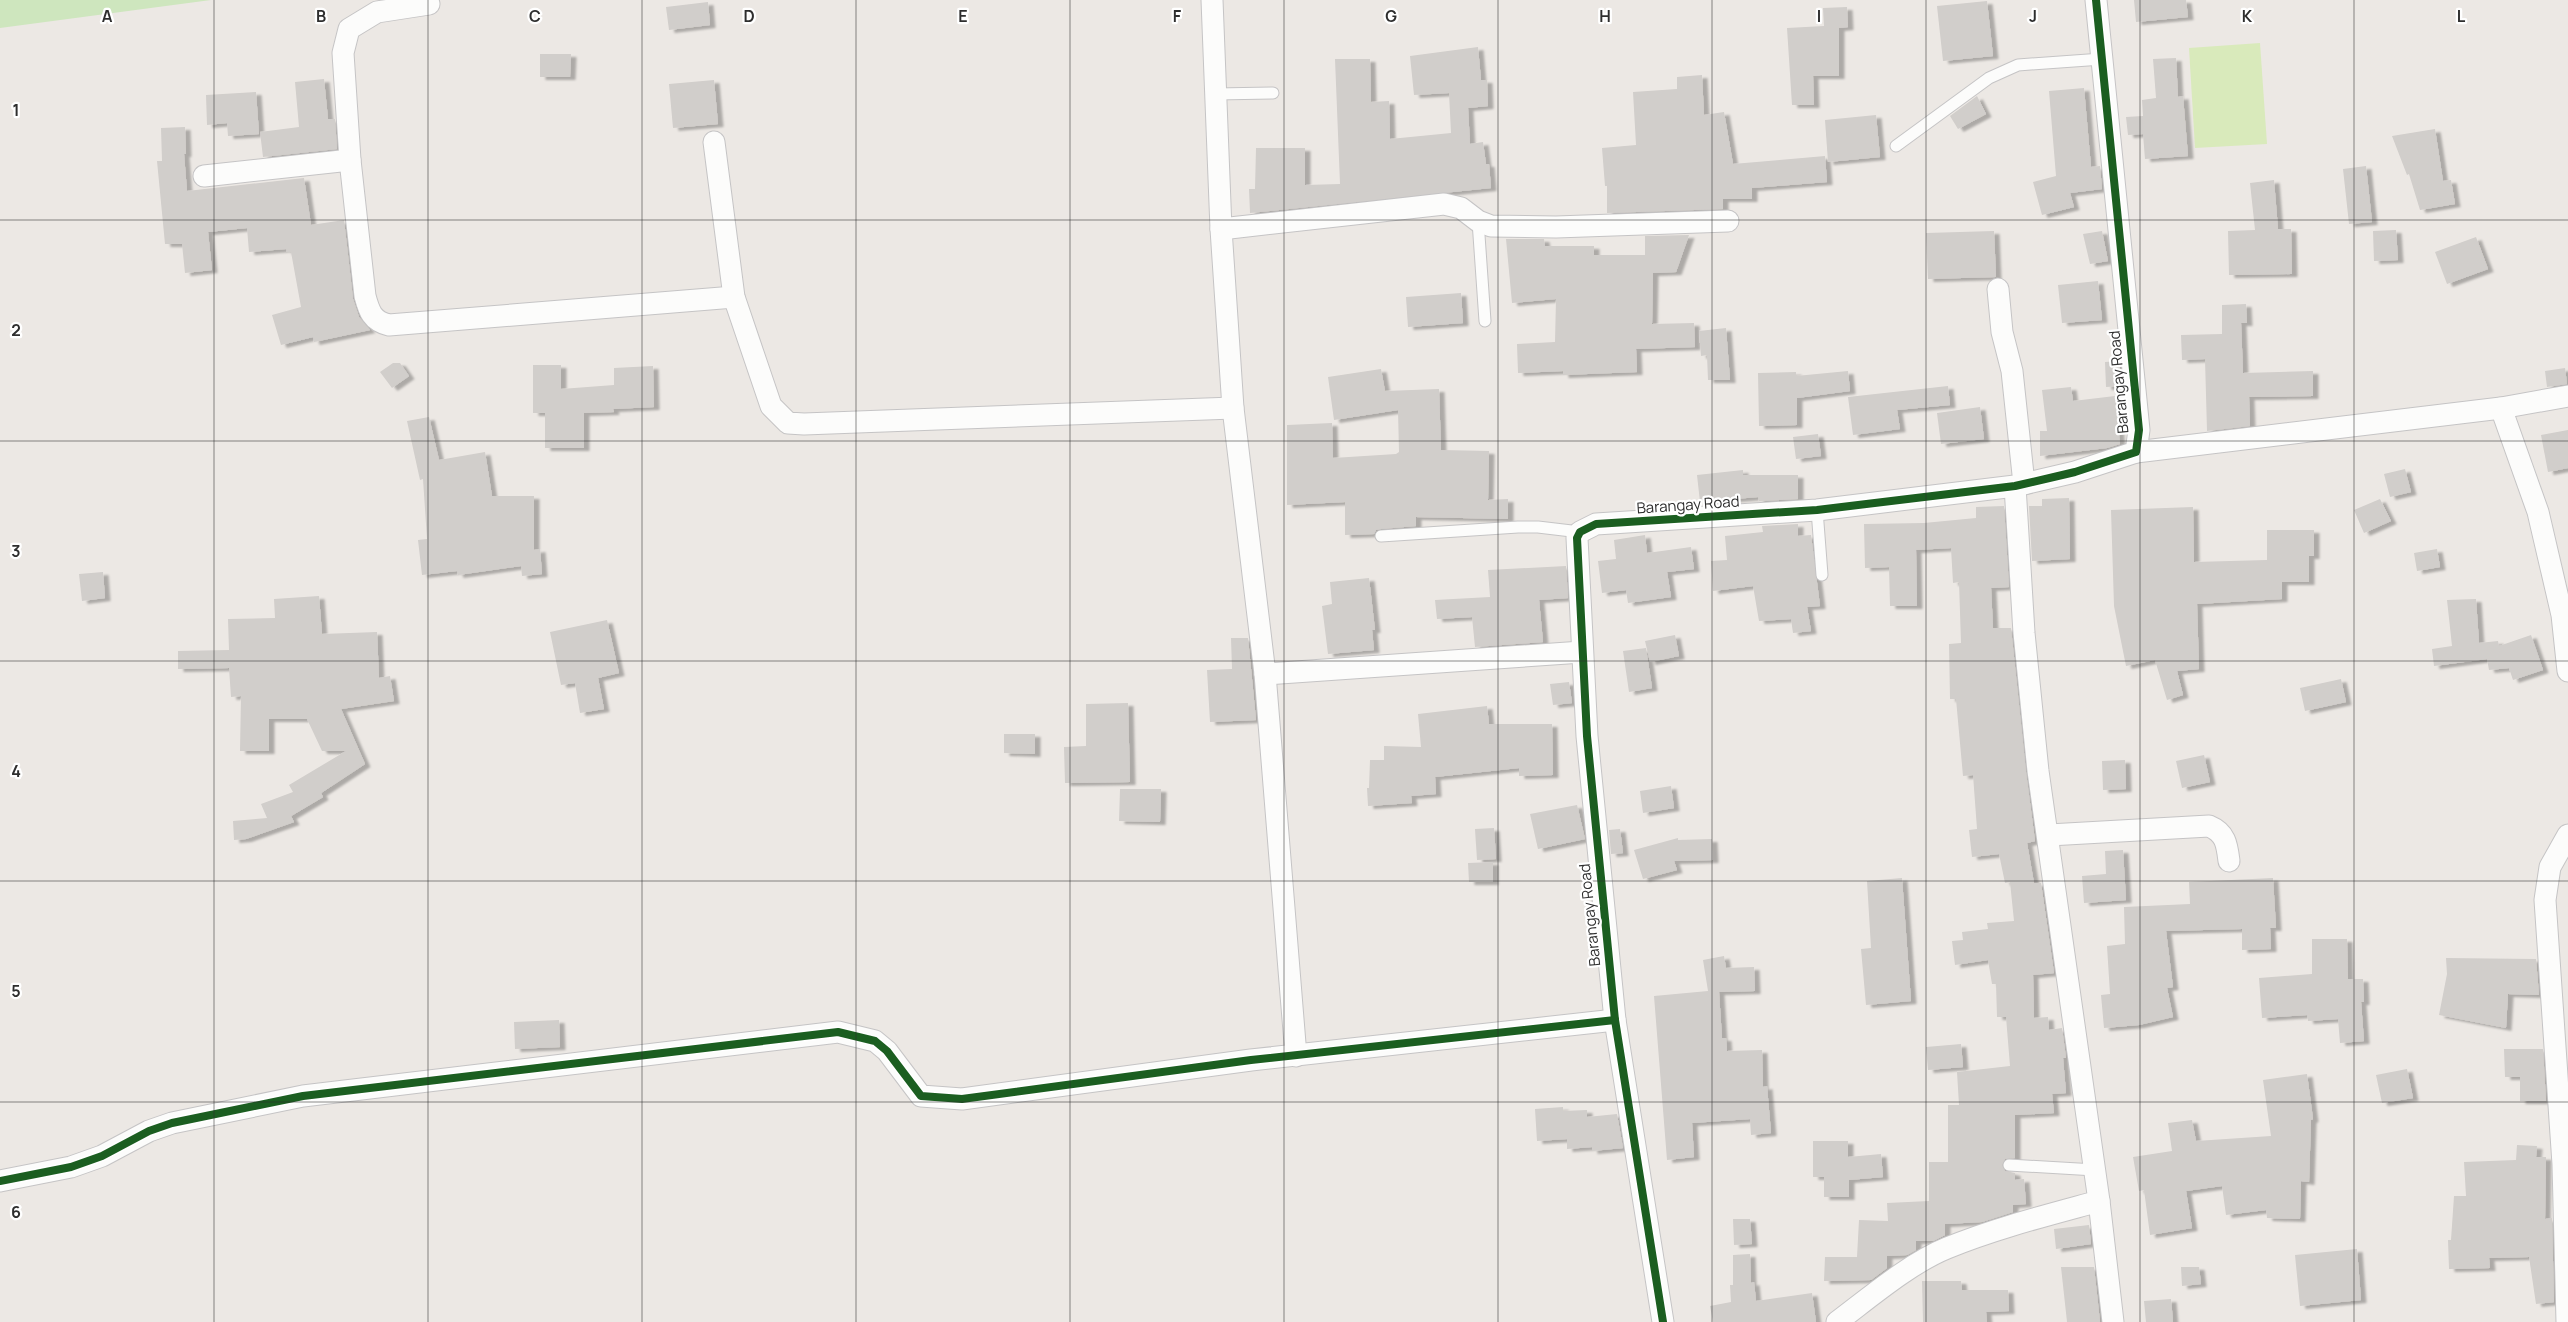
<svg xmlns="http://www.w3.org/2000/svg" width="2568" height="1322" viewBox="0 0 2568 1322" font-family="Manrope,sans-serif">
<defs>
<filter id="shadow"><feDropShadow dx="5.5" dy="3" stdDeviation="1" flood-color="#0004"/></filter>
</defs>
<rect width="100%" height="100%" fill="#ece8e4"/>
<polygon fill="#cee6be" points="0,0 211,0 0,28"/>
<polygon fill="#d9eabb" points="2260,43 2267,144 2195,148 2189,48"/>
<g fill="#d1cecb" filter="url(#shadow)">
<polygon points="2134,0 2186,0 2188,17 2136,22"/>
<polygon points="1987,1 1993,56 1943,61 1937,6"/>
<polygon points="708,2 710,25 669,30 666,7"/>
<polygon points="1847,7 1848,27 1839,28 1839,76 1813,76 1814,105 1792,105 1787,28 1824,26 1823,8"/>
<polygon points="1478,47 1481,80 1487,80 1488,106 1468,108 1470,144 1483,142 1486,164 1489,164 1491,188 1250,213 1249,189 1255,189 1256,148 1305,148 1305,185 1340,184 1335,59 1370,59 1371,102 1389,101 1390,139 1451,133 1449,93 1414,95 1410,56"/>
<polygon points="540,54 571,54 570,77 540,77"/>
<polygon points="2176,58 2178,97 2183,96 2188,156 2145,159 2143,134 2128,135 2126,117 2143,116 2142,100 2156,98 2153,59"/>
<polygon points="1702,75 1704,115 1724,112 1733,164 1825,156 1827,182 1752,188 1752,199 1723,199 1723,209 1607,213 1607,186 1605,186 1602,148 1636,145 1633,92 1677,89 1677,77"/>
<polygon points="324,79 328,119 335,119 337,149 263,157 260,132 299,127 295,82"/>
<polygon points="714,80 718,124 673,128 669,84"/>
<polygon points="2084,88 2091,167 2100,166 2102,189 2070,193 2074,207 2042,215 2033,182 2056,176 2049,91"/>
<polygon points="256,92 259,134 228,136 227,123 207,125 206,95"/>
<polygon points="1977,96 1986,114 1958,129 1950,116"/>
<polygon points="1876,115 1880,157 1828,162 1825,120"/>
<polygon points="185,127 186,154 184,154 187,191 304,178 311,225 344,220 353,299 359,317 370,330 314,342 313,337 281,345 272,315 301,307 291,252 287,252 286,249 249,252 247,228 208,232 212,270 185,273 182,244 165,244 157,161 162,161 161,128"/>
<polygon points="2435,129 2443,181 2451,180 2455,204 2420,210 2409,174 2407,175 2392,136"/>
<polygon points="2366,166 2372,222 2349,224 2343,169"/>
<polygon points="2274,180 2278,229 2291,229 2292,274 2229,275 2228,231 2255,230 2250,183"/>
<polygon points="2396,230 2398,260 2374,261 2373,231"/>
<polygon points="1994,231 1996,277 1928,279 1926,233"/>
<polygon points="2102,231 2108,261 2090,264 2083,234"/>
<polygon points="1689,235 1676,272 1653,273 1652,324 1694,323 1695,347 1636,349 1637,372 1563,375 1563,371 1518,373 1517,344 1555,342 1556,299 1512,303 1506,239 1544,239 1545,246 1594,246 1594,255 1645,255 1645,236"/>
<polygon points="2476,237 2488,269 2447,284 2435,252"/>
<polygon points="2098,281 2102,320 2062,323 2058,285"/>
<polygon points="1461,293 1463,323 1408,327 1406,297"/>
<polygon points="2246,304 2247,323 2241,323 2243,373 2313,371 2313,396 2249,397 2250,426 2207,431 2205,359 2182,360 2181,335 2222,334 2222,305"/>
<polygon points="1726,328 1730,380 1708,380 1707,355 1701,356 1699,331"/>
<polygon points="2119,361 2122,386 2106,387 2105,362"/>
<polygon points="393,363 400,363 409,376 392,388 380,372"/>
<polygon points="533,365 561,365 561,389 614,385 614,368 653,366 654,407 613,409 614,412 584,413 584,448 545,448 545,413 533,413"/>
<polygon points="2565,368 2567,384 2547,387 2545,371"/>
<polygon points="1381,369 1385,391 1439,389 1441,450 1489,451 1488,500 1508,499 1508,519 1416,517 1416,526 1381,529 1376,530 1374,534 1345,535 1345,502 1287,505 1287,425 1332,423 1333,458 1396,454 1399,452 1398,410 1334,420 1328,377"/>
<polygon points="1848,371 1850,391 1797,398 1797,425 1759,426 1758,373 1796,372 1796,376"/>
<polygon points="1948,386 1950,405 1897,410 1900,429 1853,435 1848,397"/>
<polygon points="2071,387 2073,401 2115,396 2120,444 2107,448 2040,456 2040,431 2047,431 2042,390"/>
<polygon points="1980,407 1984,439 1941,444 1937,413"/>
<polygon points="429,417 439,460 485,452 492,496 534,496 534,550 540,549 542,574 522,576 521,566 458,575 457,571 422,575 418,540 427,539 423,479 420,480 407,421"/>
<polygon points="2568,430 2568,468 2548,472 2541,435"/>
<polygon points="1818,434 1821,456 1796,459 1793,437"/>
<polygon points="2405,469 2411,492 2390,497 2384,474"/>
<polygon points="1743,470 1743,475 1798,475 1798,499 1759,501 1758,497 1700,502 1697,475"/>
<polygon points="2069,498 2070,559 2032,561 2029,506 2042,506 2042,499"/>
<polygon points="2380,499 2391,521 2364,533 2354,510"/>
<polygon points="2004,506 2009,587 1991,588 1993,628 2011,628 2026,772 2035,841 2027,843 2034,883 2041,883 2054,973 2033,975 2034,1018 2048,1017 2049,1030 2062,1028 2066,1058 2063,1058 2066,1093 2052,1094 2054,1113 2015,1115 2015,1158 2005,1159 2002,1165 2005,1171 2015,1173 2015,1180 2024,1179 2026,1204 2013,1205 2013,1212 1982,1222 1945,1224 1945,1235 1933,1241 1916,1241 1916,1250 1907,1255 1887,1256 1887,1268 1871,1280 1824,1281 1825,1257 1857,1257 1859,1220 1888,1221 1887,1203 1929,1201 1929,1162 1948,1162 1948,1105 1959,1105 1957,1072 2010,1066 2006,1017 1997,1017 1996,984 1992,984 1988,960 1955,965 1952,941 1963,940 1962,932 1988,929 1987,923 2014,921 2010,882 2005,883 1999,854 1972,857 1969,830 1977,829 1973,775 1963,776 1956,699 1950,699 1949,644 1961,643 1959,582 1953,583 1951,548 1916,550 1917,606 1890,606 1889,567 1865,568 1864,524 1924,523 1976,518 1976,507"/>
<polygon points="2193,507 2194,562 2267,560 2267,530 2314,530 2314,556 2309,556 2309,582 2282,582 2282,599 2197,604 2199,669 2177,671 2183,695 2167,700 2155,660 2126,666 2114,606 2111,510"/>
<polygon points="1798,524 1798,536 1811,535 1820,606 1807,607 1811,631 1793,633 1791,619 1759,621 1753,586 1713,591 1711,561 1727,560 1725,536 1763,532 1762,526"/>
<polygon points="1645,535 1647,553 1691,547 1694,569 1667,572 1671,597 1628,603 1626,590 1602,593 1598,561 1616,559 1614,540"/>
<polygon points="2437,549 2440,567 2417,571 2414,553"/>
<polygon points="1566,566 1568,598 1539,600 1543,642 1475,647 1472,617 1437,619 1435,600 1490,597 1488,570"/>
<polygon points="103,572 105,598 82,601 79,574"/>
<polygon points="1369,578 1375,630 1372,630 1374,650 1328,654 1322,606 1332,604 1330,582"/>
<polygon points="319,596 322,634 377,632 379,678 390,676 394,701 341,709 365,764 321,793 323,797 291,816 294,822 246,839 234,840 233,821 267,818 261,804 293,792 289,785 346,751 322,751 307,719 269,719 269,751 240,751 241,696 231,697 229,668 178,669 178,651 229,650 228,619 275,618 274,599"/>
<polygon points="2476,599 2479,643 2498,641 2499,646 2531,635 2543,670 2513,680 2509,668 2489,670 2487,659 2434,666 2432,649 2452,646 2447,600"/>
<polygon points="607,620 619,673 598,678 604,709 580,713 575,683 561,685 550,632"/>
<polygon points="1675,635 1679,656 1650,662 1645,641"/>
<polygon points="1231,638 1248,638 1256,720 1210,722 1207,670 1232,669"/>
<polygon points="1646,648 1652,688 1629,692 1623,651"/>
<polygon points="2341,679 2346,702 2305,711 2300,688"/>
<polygon points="1569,682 1572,703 1553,705 1550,684"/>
<polygon points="1128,703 1130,782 1065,783 1064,747 1086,746 1086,704"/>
<polygon points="1487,706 1489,724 1552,724 1553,775 1519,776 1519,768 1435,777 1436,794 1411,796 1412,803 1368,806 1367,788 1369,788 1370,760 1384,760 1384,746 1421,747 1418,714"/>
<polygon points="1004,734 1035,734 1035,754 1004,753"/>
<polygon points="2204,755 2210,782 2182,788 2176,761"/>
<polygon points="2125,760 2126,789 2103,790 2102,761"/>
<polygon points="1671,786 1674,808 1643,813 1640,791"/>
<polygon points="1120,789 1161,789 1160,822 1119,821"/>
<polygon points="1577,805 1585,839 1538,849 1530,814"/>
<polygon points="1494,828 1496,859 1477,860 1475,829"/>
<polygon points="1620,829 1623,853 1611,854 1609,830"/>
<polygon points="1678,838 1678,840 1712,839 1713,860 1674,861 1677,870 1643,879 1634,850"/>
<polygon points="2123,850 2126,900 2084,903 2082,876 2106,874 2105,851"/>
<polygon points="1493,862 1493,882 1469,882 1468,863"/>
<polygon points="1902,878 1911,1001 1866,1005 1861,949 1871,948 1867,881"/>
<polygon points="2273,878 2276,928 2270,928 2271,949 2242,950 2242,929 2166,931 2173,987 2167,988 2173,1017 2139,1025 2104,1028 2101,995 2110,994 2107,946 2125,944 2124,907 2190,904 2189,882"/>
<polygon points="2312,939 2347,939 2348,979 2363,979 2364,1002 2361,1002 2364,1041 2340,1043 2338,1019 2308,1021 2307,1015 2262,1018 2259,978 2312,974"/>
<polygon points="1724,956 1726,968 1754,967 1755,991 1719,992 1722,1038 1726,1038 1727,1051 1762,1050 1763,1087 1767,1086 1771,1133 1751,1135 1750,1119 1692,1123 1694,1157 1667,1160 1654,996 1708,991 1703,960"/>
<polygon points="2446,958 2536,959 2539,995 2508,994 2506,1028 2439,1015 2447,974"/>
<polygon points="559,1020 560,1047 515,1049 514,1022"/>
<polygon points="1961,1044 1963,1067 1928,1070 1926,1047"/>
<polygon points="2504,1049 2543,1049 2546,1101 2520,1101 2520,1077 2505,1077"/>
<polygon points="2407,1069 2413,1098 2382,1103 2376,1075"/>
<polygon points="2307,1074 2313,1119 2311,1120 2309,1182 2301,1181 2300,1219 2267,1218 2266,1210 2226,1215 2222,1186 2186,1191 2192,1228 2150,1235 2144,1190 2139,1191 2133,1157 2172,1151 2168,1123 2192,1120 2196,1141 2271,1136 2263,1080"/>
<polygon points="1563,1107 1563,1111 1587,1110 1587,1117 1617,1114 1623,1148 1592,1151 1592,1147 1567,1149 1567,1139 1537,1141 1535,1109"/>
<polygon points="1813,1141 1848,1141 1848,1157 1881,1154 1883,1177 1849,1180 1849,1197 1824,1197 1824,1177 1813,1177"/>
<polygon points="2517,1145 2537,1146 2536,1157 2546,1157 2545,1219 2552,1218 2554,1302 2536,1304 2529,1257 2489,1258 2490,1268 2449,1269 2448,1240 2451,1240 2454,1196 2466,1196 2464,1162 2516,1160"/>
<polygon points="1733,1219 1750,1219 1752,1244 1734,1245"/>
<polygon points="2089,1225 2091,1244 2056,1249 2054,1229"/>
<polygon points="2357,1249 2361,1300 2300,1306 2295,1255"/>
<polygon points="1750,1254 1751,1283 1754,1282 1756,1301 1812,1293 1816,1322 1713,1322 1710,1306 1731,1302 1730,1285 1733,1285 1733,1255"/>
<polygon points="2061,1267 2094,1267 2100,1322 2067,1322"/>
<polygon points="2181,1267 2199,1267 2201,1284 2182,1286"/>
<polygon points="1922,1281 1961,1281 1962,1290 2008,1290 2009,1311 1986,1312 1987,1322 1923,1322"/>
<polygon points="2171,1299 2173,1322 2146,1322 2144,1301"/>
</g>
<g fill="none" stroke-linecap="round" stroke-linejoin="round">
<g stroke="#c5c4c5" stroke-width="13">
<g id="service">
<polyline points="1216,94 1273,93"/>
<polyline points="1896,146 1989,78 2018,65 2102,59"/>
<polyline points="1478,221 1485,321"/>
<polyline points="1817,510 1822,575"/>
<polyline points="1381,536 1518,527 1538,527 1580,532"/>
<polyline points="2009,1165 2095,1170"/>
</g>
</g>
<g stroke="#c5c4c5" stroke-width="23">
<g id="minor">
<polyline points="1212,0 1221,229 1233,408 1265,674 1582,652"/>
<path d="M429,4l-52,8 -28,17 -6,24 7,107 15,136c4,15 7,25 24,29l345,-28"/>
<polyline points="714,142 734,297 771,406 788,423 804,424 1233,408"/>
<polyline points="204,176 350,160"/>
<polyline points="1221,229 1444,204 1461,208 1478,221 1491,226 1556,227 1728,221"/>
<polyline points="1998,289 2002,332 2012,371 2024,484"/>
<polyline points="2501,408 2538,512 2562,615 2568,671"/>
<polyline points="2136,452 2501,408 2568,396"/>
<polyline points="2015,486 2024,633 2038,771 2099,1201 2113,1322"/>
<polyline points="1265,674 1296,1056"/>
<path d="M2049,835l160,-9c17,7 18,19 20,35"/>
<polyline points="0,1181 71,1167 102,1156 149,1131 172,1123 303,1096 838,1032 875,1041 887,1051 921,1096 962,1099 1251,1060 1615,1020"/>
<polyline points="1663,1322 1615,1020 1587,736 1577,538 1580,532 1596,524 1817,510 2015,486 2075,472 2136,452 2139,430 2096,0"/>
<path d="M1837,1322c32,-24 73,-59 110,-74 49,-20 101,-33 152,-47"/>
<polyline points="2567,1322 2563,1164 2545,900 2550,867 2568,835"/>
</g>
</g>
<use href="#service" stroke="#fcfcfb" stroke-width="11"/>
<use href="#minor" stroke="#fcfcfb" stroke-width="21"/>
<g stroke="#fff" stroke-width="11">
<g id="cycleway">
<polyline points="0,1181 71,1167 102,1156 149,1131 172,1123 303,1096 838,1032 875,1041 887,1051 921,1096 962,1099 1251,1060 1615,1020"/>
<polyline points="1663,1322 1615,1020 1587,736 1577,538 1580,532 1596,524 1817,510 2015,486 2075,472 2136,452 2139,430 2096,0"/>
</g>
</g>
<use href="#cycleway" stroke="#1b5e20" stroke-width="8"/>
</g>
<path fill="none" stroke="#2e2e2e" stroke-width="1" stroke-opacity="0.55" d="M214,0v1322M428,0v1322M642,0v1322M856,0v1322M1070,0v1322M1284,0v1322M1498,0v1322M1712,0v1322M1926,0v1322M2140,0v1322M2354,0v1322M0,220h2568M0,441h2568M0,661h2568M0,881h2568M0,1102h2568"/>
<g text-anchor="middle" stroke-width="4.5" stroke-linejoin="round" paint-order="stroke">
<g font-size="15" fill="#2e2e2e" stroke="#fff">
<text transform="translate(2119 382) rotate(-95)" y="5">Barangay Road</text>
<text transform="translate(1688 505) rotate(-4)" y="5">Barangay Road</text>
<text transform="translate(1590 915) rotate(-96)" y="5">Barangay Road</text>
</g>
</g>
<g font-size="16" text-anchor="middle" font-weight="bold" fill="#2e2e2e" stroke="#fff" stroke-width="4.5" stroke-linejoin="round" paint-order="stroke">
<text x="107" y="22">A</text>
<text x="321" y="22">B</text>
<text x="535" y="22">C</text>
<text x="749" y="22">D</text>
<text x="963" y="22">E</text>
<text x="1177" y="22">F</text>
<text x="1391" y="22">G</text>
<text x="1605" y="22">H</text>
<text x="1819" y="22">I</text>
<text x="2033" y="22">J</text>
<text x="2247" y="22">K</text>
<text x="2461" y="22">L</text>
<text x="16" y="116">1</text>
<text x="16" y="336">2</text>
<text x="16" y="557">3</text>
<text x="16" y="777">4</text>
<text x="16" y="997">5</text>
<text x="16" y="1218">6</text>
</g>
</svg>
